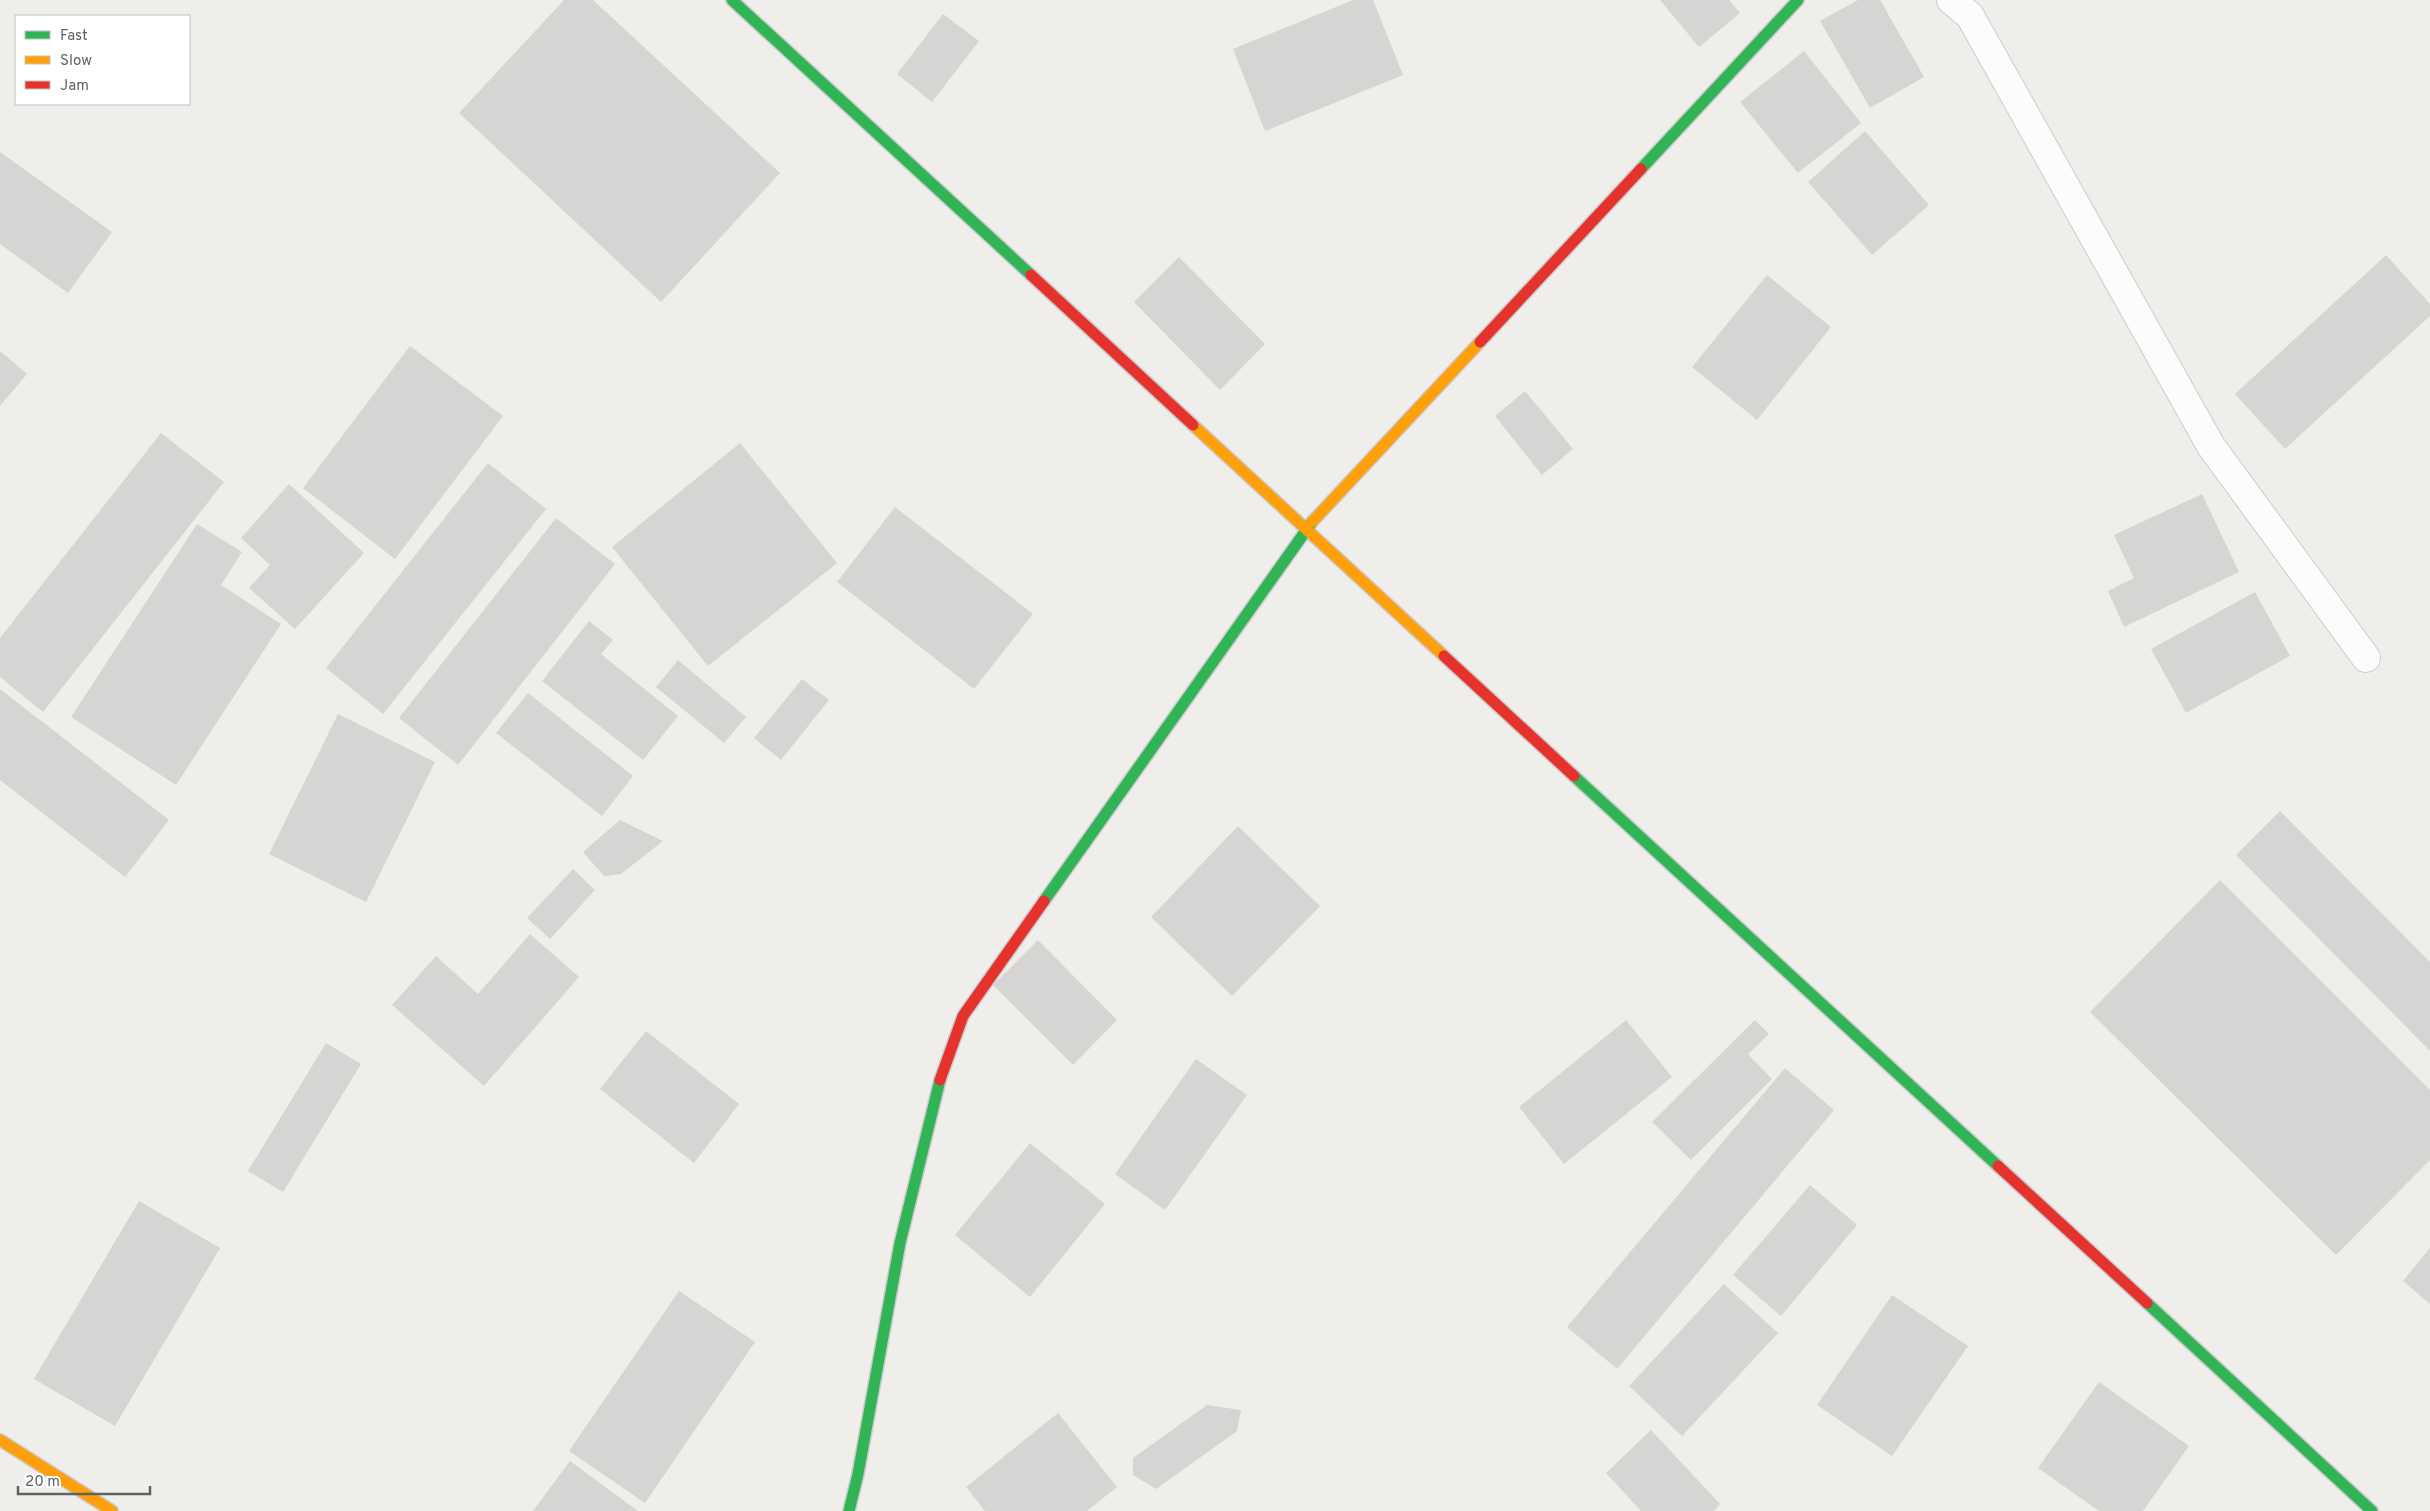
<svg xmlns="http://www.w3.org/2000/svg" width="2430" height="1511" viewBox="0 0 2430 1511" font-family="Overpass,sans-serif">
<rect width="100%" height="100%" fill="#efeeea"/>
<g fill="#d6d5d3">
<polygon points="564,0 593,0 780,173 661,302 459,113"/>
<polygon points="1353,0 1373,0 1403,75 1265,131 1233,49"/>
<polygon points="1660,0 1729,0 1740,13 1699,47"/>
<polygon points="1858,0 1880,0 1924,77 1870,108 1820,21"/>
<polygon points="943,14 979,41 932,102 897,74"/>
<polygon points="1804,51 1861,123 1798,173 1740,102"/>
<polygon points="1865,131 1929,205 1872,255 1808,182"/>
<polygon points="0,152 112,232 68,293 0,244"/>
<polygon points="2386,255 2430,304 2430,316 2285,449 2235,394"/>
<polygon points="1179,257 1265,344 1220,390 1134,302"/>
<polygon points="1767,275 1831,327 1757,420 1692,367"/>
<polygon points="410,346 503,416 395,559 303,488"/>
<polygon points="0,351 27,374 0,406"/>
<polygon points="1525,391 1573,449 1542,475 1495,416"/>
<polygon points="161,433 224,482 43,712 0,677 0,638"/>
<polygon points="740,443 837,563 708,666 612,547"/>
<polygon points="488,463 546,509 383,714 326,668"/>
<polygon points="289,484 364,553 295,629 249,588 270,565 241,538"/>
<polygon points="2202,494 2239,572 2124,627 2108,591 2134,578 2114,535"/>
<polygon points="895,507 1033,614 974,689 837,582"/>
<polygon points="556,518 615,564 458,765 399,718"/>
<polygon points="197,524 242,552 221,585 281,624 176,785 71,717"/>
<polygon points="2255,592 2290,656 2186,713 2151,649"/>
<polygon points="589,621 613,640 601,654 678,716 643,760 542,681"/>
<polygon points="678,660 746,717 724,743 656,687"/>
<polygon points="802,679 829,700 781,760 754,738"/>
<polygon points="0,689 169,820 125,877 0,780"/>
<polygon points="528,693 633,776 602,816 496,733"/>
<polygon points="338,714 435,762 366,902 269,854"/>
<polygon points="2280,811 2430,962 2430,1051 2236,855"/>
<polygon points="620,820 663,841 621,874 604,876 583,852"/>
<polygon points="1238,826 1320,906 1232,996 1151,917"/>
<polygon points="573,869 595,890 550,939 527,918"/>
<polygon points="2220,880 2430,1090 2430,1160 2336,1255 2090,1012"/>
<polygon points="530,934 579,977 484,1086 392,1005 436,956 478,994"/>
<polygon points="1038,940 1117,1020 1073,1065 993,985"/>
<polygon points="1626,1020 1672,1077 1564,1164 1519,1107"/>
<polygon points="1755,1020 1769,1034 1748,1054 1772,1079 1691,1160 1652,1122"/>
<polygon points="646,1031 739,1104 694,1163 600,1089"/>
<polygon points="326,1043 361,1064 283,1192 248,1171"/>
<polygon points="1196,1059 1247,1095 1165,1210 1115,1174"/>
<polygon points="1785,1068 1834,1110 1617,1369 1567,1327"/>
<polygon points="1030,1143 1105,1204 1030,1297 955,1235"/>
<polygon points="1810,1185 1857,1225 1781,1316 1733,1275"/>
<polygon points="139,1201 220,1248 115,1426 34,1379"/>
<polygon points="2430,1248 2430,1304 2403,1281"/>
<polygon points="1724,1284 1778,1333 1682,1436 1629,1386"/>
<polygon points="679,1291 755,1342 645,1503 569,1451"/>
<polygon points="1892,1295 1968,1346 1892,1456 1817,1405"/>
<polygon points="2099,1382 2189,1446 2143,1511 2099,1511 2038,1468"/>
<polygon points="1207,1405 1241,1410 1237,1431 1156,1489 1133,1475 1133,1458"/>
<polygon points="1058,1413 1117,1487 1087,1511 985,1511 966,1487"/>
<polygon points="1651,1430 1720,1504 1714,1511 1641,1511 1606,1473"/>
<polygon points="570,1461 638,1511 533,1511"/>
</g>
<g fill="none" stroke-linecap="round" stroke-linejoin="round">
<g stroke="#cbcccc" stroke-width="30">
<polyline id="street" points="1951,0 1970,16 2211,446 2366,658"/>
</g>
<g stroke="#cacacb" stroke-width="14">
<g id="fast">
<polyline points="732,0 1031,275"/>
<polyline points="1641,169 1798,0"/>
<polyline points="1574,776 1998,1166"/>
<polyline points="1044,901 1312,522"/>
<polyline points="2147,1303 2372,1511"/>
<polyline points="849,1511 858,1474 900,1243 940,1080"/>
</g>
</g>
<g stroke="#cacacb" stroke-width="14">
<g id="slow">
<polyline points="1193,425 1444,656"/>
<polyline points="1312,522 1480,342"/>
<polyline points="0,1440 112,1511"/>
</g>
</g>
<g stroke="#cacacb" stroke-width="14">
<g id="jam">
<polyline points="1031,275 1193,425"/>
<polyline points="1480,342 1641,169"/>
<polyline points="1444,656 1574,776"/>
<polyline points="940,1080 963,1016 1044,901"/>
<polyline points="1998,1166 2147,1303"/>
</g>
</g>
<use href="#street" stroke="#fdfcfc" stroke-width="28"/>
<use href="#fast" stroke="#30b455" stroke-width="11"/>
<use href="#slow" stroke="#ff9f0a" stroke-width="11"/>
<use href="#jam" stroke="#e5322d" stroke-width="11"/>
</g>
<rect x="15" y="15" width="175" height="90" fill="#ffffff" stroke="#bfc1c3"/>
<rect x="25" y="31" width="25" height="8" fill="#30b455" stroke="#bfc1c3"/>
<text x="60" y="40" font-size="15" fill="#5f6368">Fast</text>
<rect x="25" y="56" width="25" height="8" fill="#ff9f0a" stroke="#bfc1c3"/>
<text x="60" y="65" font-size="15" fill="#5f6368">Slow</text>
<rect x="25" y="81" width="25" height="8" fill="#e5322d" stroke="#bfc1c3"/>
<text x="60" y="90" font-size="15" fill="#5f6368">Jam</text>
<path d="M18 1486v8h132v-8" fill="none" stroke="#5f6368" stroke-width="2.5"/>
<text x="25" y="1486" font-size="15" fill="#5f6368" stroke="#ffffff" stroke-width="4" paint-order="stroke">20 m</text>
</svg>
